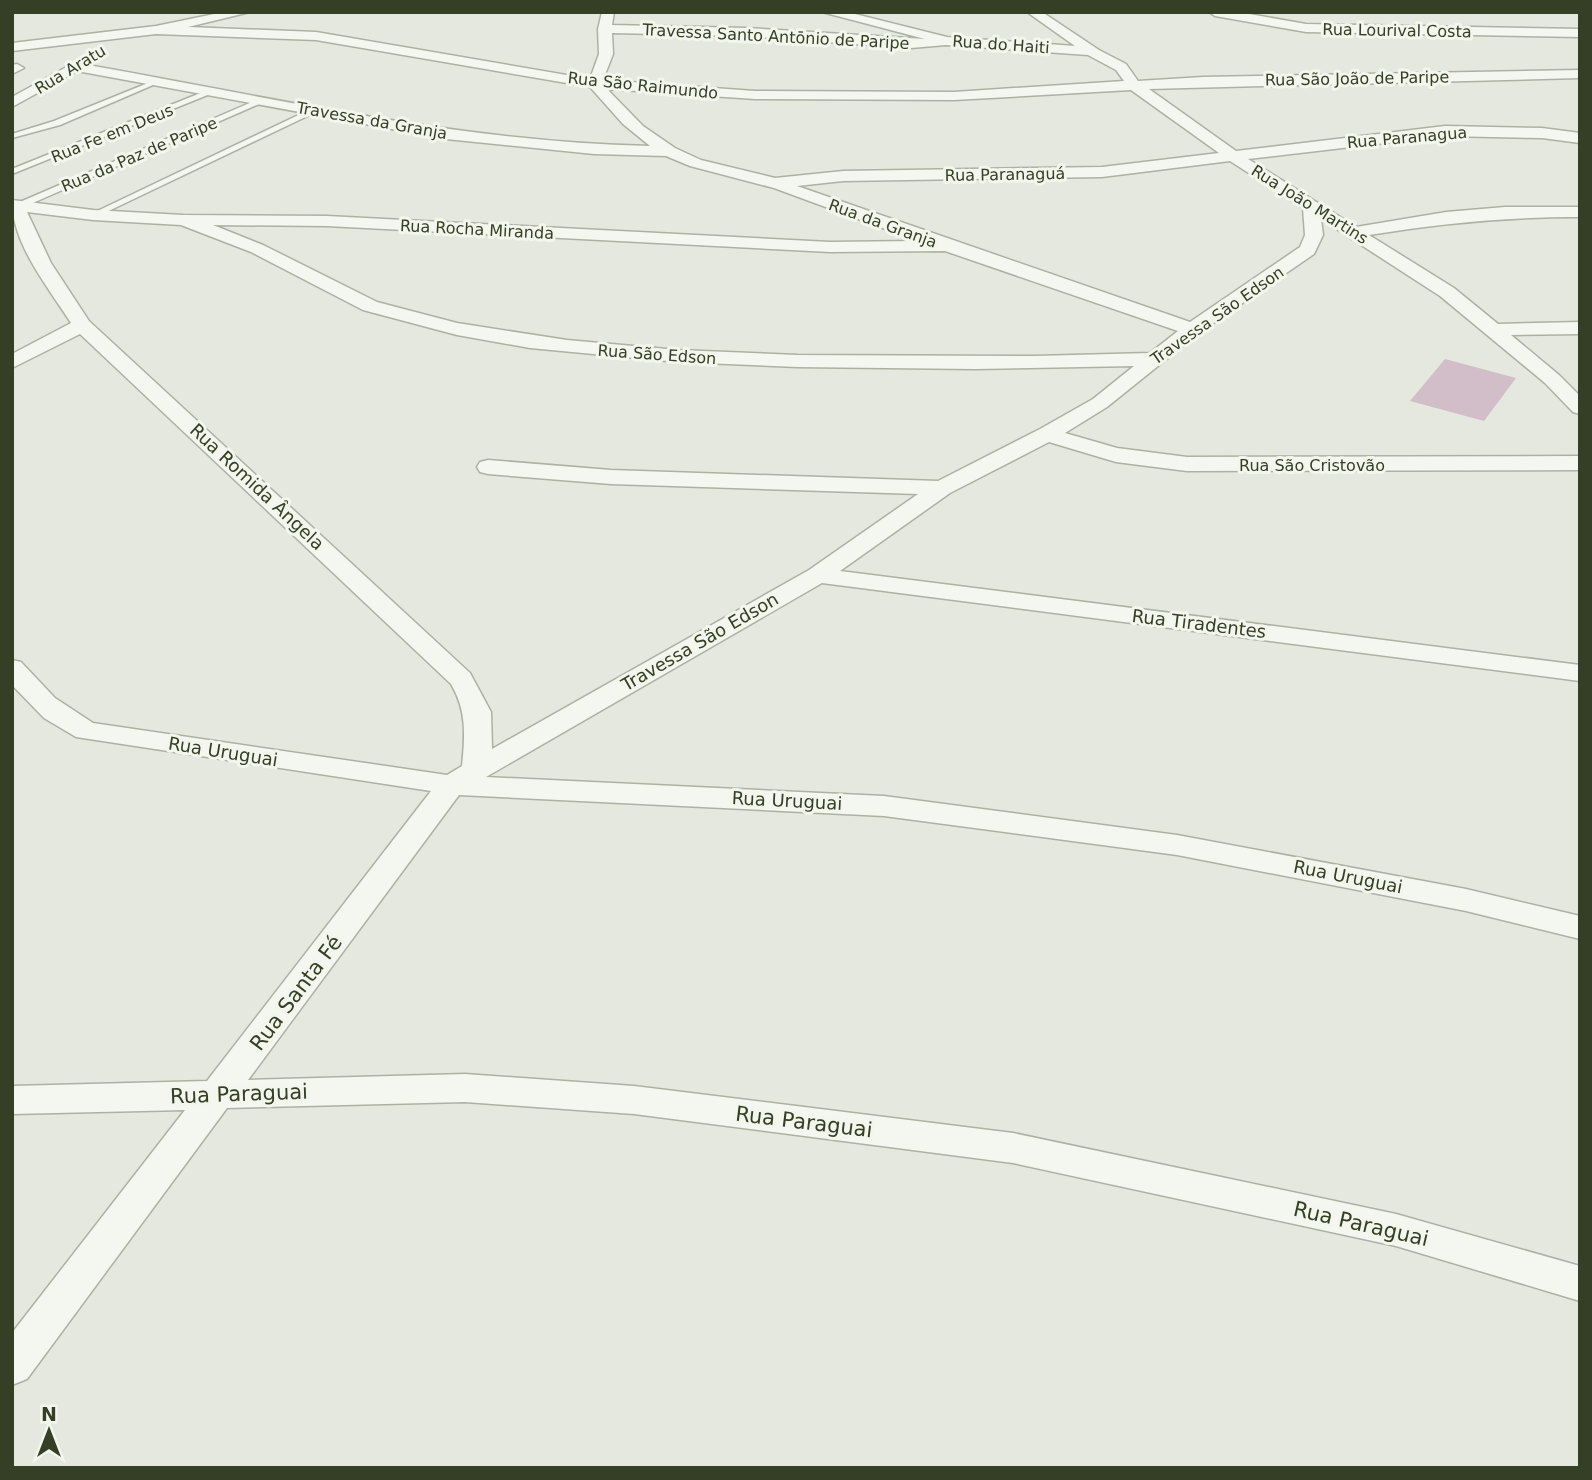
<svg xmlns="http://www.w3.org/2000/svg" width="1592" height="1480" viewBox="0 0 1592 1480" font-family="'DejaVu Sans',sans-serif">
<rect width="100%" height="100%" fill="#e4e8de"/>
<polygon fill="#d2bec8" points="1445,359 1516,378 1484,421 1410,401"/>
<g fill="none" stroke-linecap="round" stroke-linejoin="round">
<g stroke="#acb2a3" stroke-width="3">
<g id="service">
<polygon points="158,79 160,82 60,125 12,138 12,134 54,121"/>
<polygon points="208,90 215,92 12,174 12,169"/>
<polygon points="259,99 266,101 19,209 12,208 13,205"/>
<polygon points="311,109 318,111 96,217 89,215"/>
</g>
</g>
<g stroke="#acb2a3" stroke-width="3">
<g id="minor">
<path d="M224,12h26l-62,15 128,5 274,47 9,-25 -1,-25 4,-17h12l-2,13 134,3 179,11 -103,-27h25l100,25 128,9 -48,-34h15l57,38 27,14 12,17 65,-4 377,-7v8l-431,11 87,62 209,-25 97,2 38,5v10l-38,-5 -97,-2 -197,23 108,68 90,-15 59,-5h75v10c-74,0 -138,6 -211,18l85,53 44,36 82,-2v12l-69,1 48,40 21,21v18l-7,-2 -28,-29 -105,-87 -119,-77 2,16 -9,19 -115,79 -92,74 -42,26 52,15 70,9 393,-1v14l-393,1 -71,-9 -67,-20 -99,51 -110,78 740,94v16l-758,-98 -336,194 398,19 293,39 289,54 114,27v23l-114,-28 -289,-56 -293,-39 -425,-21 -211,285 217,-6 169,12 379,47 383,81 184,52v35l-184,-55 -383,-83 -379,-49 -169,-12 -238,6 -200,271 -15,6v-52l173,-223 -173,4v-28l195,-5 224,-290 -355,-54 -32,-19 -32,-33v-25l9,2 34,36 38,25 354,52 15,-9c3,-30 5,-55 -11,-82l-371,-350 -68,34v-14l59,-31c-23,-36 -59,-79 -59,-123l81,10 90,5 144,1 503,26 88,-1 -144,-53 -84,-22 -24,-10 -72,-2 -148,-15 -369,-68 -65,36v-10l80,-44 7,4 -11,8c187,33 372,77 562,81l-27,-22 -33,-37 -274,-47 -160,-6 -144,17v-8l144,-17zM612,33l134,3 165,12 35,-3 142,10 28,15 8,11 -170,11 -199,-1 -152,-11 10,-26zM607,89l148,10 199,1 177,-10 88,63 -117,14 -259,4 -68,7 -74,-18 -26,-12 -32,-22zM1230,161l73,47 2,27 -5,12 -110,75 -393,-136 46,-5 259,-4zM27,212l66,8 88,5 70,27 112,58 94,25 73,13 148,14 119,5 178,2 159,-3 -41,33 -53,30 -102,52 -327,-11 -123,-10 -8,2 -3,5 3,5 8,2 123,10 307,10 -109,76 -317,179 -1,-37 -21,-39 -381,-352 -38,-58zM213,225l114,1 503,26 115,-1 233,80 -28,22 -115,3 -238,-1 -119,-5 -111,-10 -110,-17 -80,-21 -114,-57z"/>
<polygon points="1209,12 1238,12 1306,24 1580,29 1580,37 1306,32 1215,16"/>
<polygon points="17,64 24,68 12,74 12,65"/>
</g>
</g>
<use href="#service" fill="#f4f6f0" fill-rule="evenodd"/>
<use href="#minor" fill="#f4f6f0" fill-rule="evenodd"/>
</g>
<g text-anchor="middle" stroke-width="6" stroke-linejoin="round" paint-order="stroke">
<g font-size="16" fill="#353f26" stroke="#f3f6ed">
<text transform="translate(1397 30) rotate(1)" y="6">Rua Lourival Costa</text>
<text transform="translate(776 36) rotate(3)" y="6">Travessa Santo Antōnio de Paripe</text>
<text transform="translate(1001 44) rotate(4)" y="6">Rua do Haiti</text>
<text transform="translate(70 69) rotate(-31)" y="6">Rua Aratu</text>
<text transform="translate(1357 78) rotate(-1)" y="6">Rua São João de Paripe</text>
<text transform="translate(643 85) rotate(6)" y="6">Rua São Raimundo</text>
<text transform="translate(372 120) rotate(10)" y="6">Travessa da Granja</text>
<text transform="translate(112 133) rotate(-22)" y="6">Rua Fe em Deus</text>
<text transform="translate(1407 137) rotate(-5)" y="6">Rua Paranagua</text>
<text transform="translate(139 154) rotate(-23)" y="6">Rua da Paz de Paripe</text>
<text transform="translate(1005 174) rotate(-1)" y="6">Rua Paranaguá</text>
<text transform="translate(1310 204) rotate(32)" y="6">Rua João Martins</text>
<text transform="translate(883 223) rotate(20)" y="6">Rua da Granja</text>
<text transform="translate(477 229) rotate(3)" y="6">Rua Rocha Miranda</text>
<text transform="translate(1217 315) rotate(-35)" y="6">Travessa São Edson</text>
<text transform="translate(657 354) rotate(4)" y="6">Rua São Edson</text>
<text x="1312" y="471">Rua São Cristovão</text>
</g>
<g font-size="18" fill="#353f26" stroke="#f3f6ed">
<text transform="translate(257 487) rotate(43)" y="6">Rua Romida Ângela</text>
<text transform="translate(1199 624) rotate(7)" y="6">Rua Tiradentes</text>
<text transform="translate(700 642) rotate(-30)" y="6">Travessa São Edson</text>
<text transform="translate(223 752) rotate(9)" y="6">Rua Uruguai</text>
<text transform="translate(787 801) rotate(3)" y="6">Rua Uruguai</text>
<text transform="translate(1348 877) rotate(11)" y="6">Rua Uruguai</text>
</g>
<g font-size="21" fill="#353f26" stroke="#f3f6ed">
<text transform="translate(296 993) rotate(-53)" y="7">Rua Santa Fé</text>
<text transform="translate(239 1094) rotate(-2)" y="7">Rua Paraguai</text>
<text transform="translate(804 1122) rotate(7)" y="7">Rua Paraguai</text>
<text transform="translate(1361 1224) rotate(13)" y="7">Rua Paraguai</text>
</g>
</g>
<rect width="1592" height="1480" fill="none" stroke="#353f26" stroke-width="28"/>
<g transform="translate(49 1431)" stroke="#f3f6ed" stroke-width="5" paint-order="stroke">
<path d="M0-5L12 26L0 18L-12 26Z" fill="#353f26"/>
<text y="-10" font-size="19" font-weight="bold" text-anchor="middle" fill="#353f26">N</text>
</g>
</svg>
